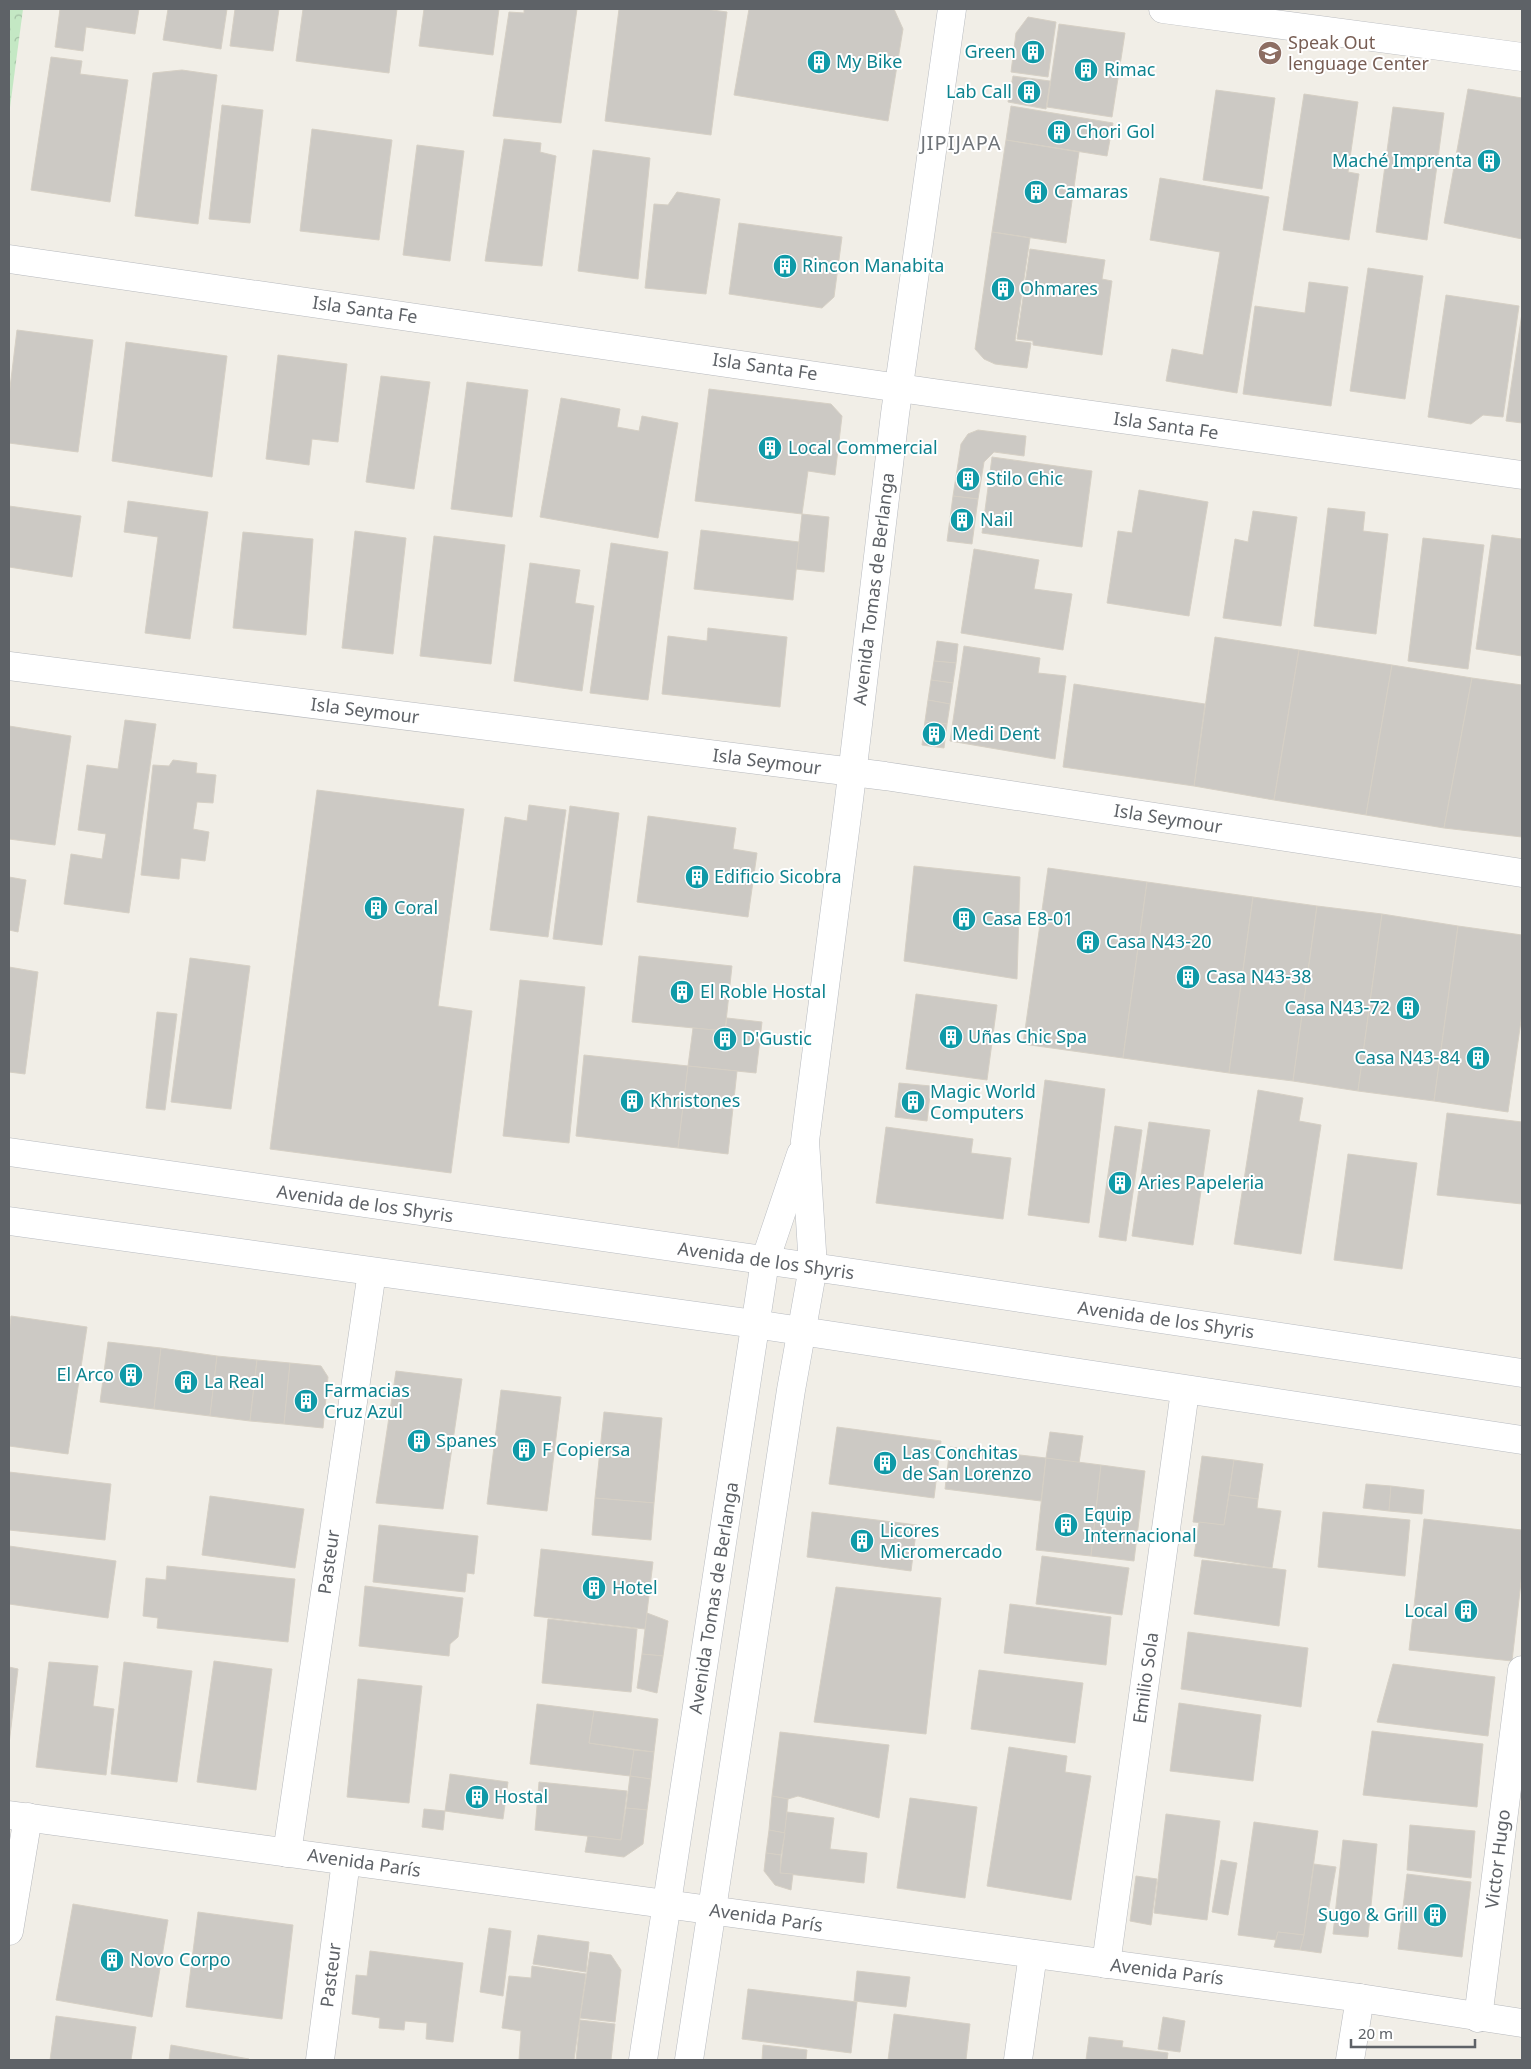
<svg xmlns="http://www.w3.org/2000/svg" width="1531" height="2069" viewBox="0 0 1531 2069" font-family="'Noto Sans',sans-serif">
<defs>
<pattern id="park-crowns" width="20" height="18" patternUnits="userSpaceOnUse" patternTransform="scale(1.25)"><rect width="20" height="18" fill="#c4e8c4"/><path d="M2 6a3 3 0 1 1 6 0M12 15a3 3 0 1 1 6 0" fill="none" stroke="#a2bfa3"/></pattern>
</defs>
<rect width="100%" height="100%" fill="#f1eee7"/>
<polygon fill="url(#park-crowns)" points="9,9 23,9 9,115"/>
<g fill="#ccc9c4" stroke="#d6d0c5">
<polygon points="60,9 139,9 135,34 86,27 83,51 55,47"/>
<polygon points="168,9 227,9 221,49 163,40"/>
<polygon points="235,9 279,9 273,51 230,46"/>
<polygon points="303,9 397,9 389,73 296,61"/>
<polygon points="424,9 499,9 493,55 419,46"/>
<polygon points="524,9 577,9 561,123 493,116 509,12 524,13"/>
<polygon points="619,9 705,9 727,12 711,135 605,121"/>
<polygon points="749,9 894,9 903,29 888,121 734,95"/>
<polygon points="1028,17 1056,22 1048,77 1011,72 1016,33"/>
<polygon points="1059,24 1125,33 1112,117 1047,107"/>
<polygon points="51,57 82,61 80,74 128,80 110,202 31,190"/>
<polygon points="182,70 217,75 198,224 135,216 153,73"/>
<polygon points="1013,76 1050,81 1046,109 1008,102"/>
<polygon points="1468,89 1522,98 1522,239 1444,223"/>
<polygon points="1216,90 1275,98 1262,189 1203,180"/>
<polygon points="1304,94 1358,102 1348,172 1359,174 1349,240 1283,230"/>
<polygon points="222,105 263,110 250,223 209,219"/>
<polygon points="1011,106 1113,123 1107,156 1006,140"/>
<polygon points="1393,107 1444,113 1427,240 1376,232"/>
<polygon points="312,129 392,140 379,240 300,231"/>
<polygon points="504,139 541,143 540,152 556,156 542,266 485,261"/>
<polygon points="1006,140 1079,152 1066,243 992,232"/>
<polygon points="417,145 464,151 450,261 403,255"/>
<polygon points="593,150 650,158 638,279 578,271"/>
<polygon points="1160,178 1269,197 1237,393 1166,381 1172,349 1203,355 1220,252 1150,240"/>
<polygon points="677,192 720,199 706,294 645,288 654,204 668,205"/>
<polygon points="739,223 842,237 834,297 822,308 729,294"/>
<polygon points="992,232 1030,238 1015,341 1031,343 1027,368 995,364 984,359 975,349"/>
<polygon points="1030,249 1105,260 1102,279 1112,281 1102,355 1033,345 1033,341 1017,339"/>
<polygon points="1368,268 1423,276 1405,399 1350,391"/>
<polygon points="1309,282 1348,287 1331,406 1243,394 1255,306 1305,313"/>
<polygon points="1446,295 1519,306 1503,417 1483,415 1471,424 1428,417"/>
<polygon points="1522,313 1522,423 1506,421"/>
<polygon points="17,330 93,340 78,452 9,443 9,396"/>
<polygon points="126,342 227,356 212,477 112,461"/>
<polygon points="278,355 347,364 338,442 312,439 309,465 266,459"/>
<polygon points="381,376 430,382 414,489 366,482"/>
<polygon points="467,382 528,390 512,517 451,509"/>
<polygon points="709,389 831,404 842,416 835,475 808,471 802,514 695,501"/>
<polygon points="561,398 620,409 617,427 639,431 642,416 678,423 658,538 540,517"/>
<polygon points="978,430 1026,436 1024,456 994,452 984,462 978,499 953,496 961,444 968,434"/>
<polygon points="992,457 1092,471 1082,547 982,533"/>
<polygon points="1139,490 1208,502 1189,616 1107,603 1118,531 1132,533"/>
<polygon points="953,496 978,499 972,544 947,541"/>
<polygon points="128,501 208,512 190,639 145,633 158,537 124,532"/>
<polygon points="9,506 81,516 72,577 9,567"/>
<polygon points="1328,508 1365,512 1363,531 1388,534 1376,634 1314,626"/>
<polygon points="1253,511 1297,517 1281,626 1223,618 1235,539 1248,542"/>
<polygon points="802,514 829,517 824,572 796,569"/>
<polygon points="701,530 799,542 793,600 694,589"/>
<polygon points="355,531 406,538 393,654 342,648"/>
<polygon points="243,532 313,539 306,635 233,628"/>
<polygon points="1492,535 1522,539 1522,656 1476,649"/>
<polygon points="434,536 505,545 491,664 420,656"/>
<polygon points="1423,538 1484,545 1468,669 1408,661"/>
<polygon points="611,543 668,552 648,700 590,693"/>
<polygon points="974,549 1039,560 1034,589 1072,594 1063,650 961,633"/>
<polygon points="530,563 580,570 575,603 594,606 582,691 514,681"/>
<polygon points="708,628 787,637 780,707 662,694 668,636 707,641"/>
<polygon points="1215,637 1299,650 1274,800 1194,786"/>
<polygon points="937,641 958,644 956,663 934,661"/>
<polygon points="964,646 1040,658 1038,673 1066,676 1055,759 950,741"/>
<polygon points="1299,650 1392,665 1366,815 1274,800"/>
<polygon points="934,661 956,663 953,683 931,680"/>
<polygon points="1392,665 1472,678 1444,828 1366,815"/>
<polygon points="1472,678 1522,685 1522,837 1444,828"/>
<polygon points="931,680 953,683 950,704 928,700"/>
<polygon points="1074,684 1205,704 1194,786 1063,767"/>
<polygon points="928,700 950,704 947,724 925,721"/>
<polygon points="125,720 156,724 129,913 64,904 71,854 102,859 106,834 78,830 87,765 118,769"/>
<polygon points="925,721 947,724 944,748 922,745"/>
<polygon points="9,726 71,736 55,845 9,839"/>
<polygon points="173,760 197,763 196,773 216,775 213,803 197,802 193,829 209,832 205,861 181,858 179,879 141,875 153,765 169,766"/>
<polygon points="317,790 464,809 438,1006 472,1011 451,1173 270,1149"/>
<polygon points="529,805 566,810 548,937 490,930 505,817 527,821"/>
<polygon points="570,806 619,813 602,945 553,939"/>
<polygon points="648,816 736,828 733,849 757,853 748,917 637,902"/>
<polygon points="914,866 1020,877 1017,979 904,961"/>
<polygon points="1048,868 1147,882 1123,1058 1023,1044"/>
<polygon points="9,877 26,880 18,932 9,930"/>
<polygon points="1147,882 1253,897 1229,1073 1123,1058"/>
<polygon points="1253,897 1317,906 1293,1081 1229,1073"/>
<polygon points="1317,906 1382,914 1358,1091 1293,1081"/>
<polygon points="1382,914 1458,926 1434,1101 1358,1091"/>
<polygon points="1458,926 1522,935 1522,1014 1508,1112 1434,1101"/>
<polygon points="639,956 732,966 725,1031 632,1022"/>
<polygon points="190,958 250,966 231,1109 171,1102"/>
<polygon points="9,967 38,972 25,1074 9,1072"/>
<polygon points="520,980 585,987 569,1143 503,1136"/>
<polygon points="916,994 997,1005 987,1080 906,1069"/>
<polygon points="157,1012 177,1014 165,1110 146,1108"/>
<polygon points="727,1018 762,1022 756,1073 688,1066 693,1028 725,1031"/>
<polygon points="584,1055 688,1066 678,1148 576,1136"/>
<polygon points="688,1066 737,1071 728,1154 678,1148"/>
<polygon points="1045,1080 1105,1089 1089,1223 1028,1215"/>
<polygon points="899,1083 931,1086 927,1121 895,1117"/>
<polygon points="1258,1090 1303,1098 1299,1121 1321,1125 1301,1254 1234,1244"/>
<polygon points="1447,1113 1522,1122 1522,1204 1437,1195"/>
<polygon points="1149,1122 1210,1130 1193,1245 1132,1236"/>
<polygon points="1115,1126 1142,1130 1126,1241 1099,1237"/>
<polygon points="886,1127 973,1139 971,1153 1011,1158 1003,1219 876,1203"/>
<polygon points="1348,1154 1417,1163 1402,1269 1334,1260"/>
<polygon points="11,1316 87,1327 68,1454 9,1446 9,1334"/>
<polygon points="108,1342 161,1348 154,1409 100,1402"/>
<polygon points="161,1348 217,1356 210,1416 154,1409"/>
<polygon points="217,1356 257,1360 250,1421 210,1416"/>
<polygon points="257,1360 290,1363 284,1424 250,1421"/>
<polygon points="290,1363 321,1366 328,1377 323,1428 284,1424"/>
<polygon points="396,1371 462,1379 443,1509 376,1503"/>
<polygon points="501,1390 561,1397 547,1511 487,1504"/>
<polygon points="604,1412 662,1418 654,1503 595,1498"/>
<polygon points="837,1427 941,1441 934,1498 829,1484"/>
<polygon points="1050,1432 1083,1436 1079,1463 1046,1458"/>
<polygon points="950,1447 1046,1458 1041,1501 945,1489"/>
<polygon points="1202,1456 1234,1460 1224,1525 1193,1522"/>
<polygon points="1046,1458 1101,1465 1091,1556 1036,1550"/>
<polygon points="1234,1460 1263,1464 1258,1499 1229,1495"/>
<polygon points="1101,1465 1145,1471 1134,1561 1091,1556"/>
<polygon points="9,1472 111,1484 105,1540 9,1530"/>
<polygon points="1366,1484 1391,1486 1389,1511 1363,1508"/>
<polygon points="1391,1486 1424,1490 1422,1514 1389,1511"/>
<polygon points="1229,1495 1258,1499 1257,1508 1281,1511 1272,1568 1194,1556 1199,1522 1224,1525"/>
<polygon points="210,1496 304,1509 295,1568 202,1555"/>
<polygon points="595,1498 654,1503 651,1540 592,1535"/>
<polygon points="812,1512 917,1525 911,1571 807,1557"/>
<polygon points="1323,1512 1410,1520 1405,1576 1318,1567"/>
<polygon points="1424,1519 1522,1530 1522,1573 1512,1661 1409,1650"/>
<polygon points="379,1525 478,1536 474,1574 467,1573 465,1592 373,1582"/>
<polygon points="9,1546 116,1561 108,1618 9,1604"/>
<polygon points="541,1549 653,1562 645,1629 534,1616"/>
<polygon points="1042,1556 1129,1568 1122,1615 1036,1604"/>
<polygon points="1202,1560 1286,1570 1279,1626 1194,1614"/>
<polygon points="167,1566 295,1579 288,1642 157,1628 158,1618 143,1616 146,1578 166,1580"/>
<polygon points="365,1586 463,1598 458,1637 450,1644 449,1656 359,1646"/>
<polygon points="836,1587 941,1598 926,1734 814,1722"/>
<polygon points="1010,1604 1111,1617 1106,1665 1004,1653"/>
<polygon points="647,1613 668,1621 663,1656 642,1654"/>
<polygon points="548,1619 637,1629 631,1692 542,1683"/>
<polygon points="1188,1632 1308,1648 1301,1707 1181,1689"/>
<polygon points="642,1654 663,1656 657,1693 637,1688"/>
<polygon points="214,1661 272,1669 256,1790 197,1782"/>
<polygon points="49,1662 98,1666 93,1706 114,1709 106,1775 36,1767"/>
<polygon points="124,1662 192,1671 177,1782 111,1774"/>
<polygon points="1393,1664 1495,1677 1488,1736 1377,1722"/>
<polygon points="9,1667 18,1669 9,1744"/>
<polygon points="979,1670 1083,1683 1075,1743 971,1729"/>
<polygon points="358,1679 422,1686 409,1803 347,1797"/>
<polygon points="1179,1703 1261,1715 1253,1781 1170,1771"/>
<polygon points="537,1704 594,1711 589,1743 634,1750 630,1776 530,1764"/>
<polygon points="594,1711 658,1719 654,1752 589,1743"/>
<polygon points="1372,1731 1483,1744 1477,1807 1363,1795"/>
<polygon points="780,1732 889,1745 879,1818 798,1796 788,1799 772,1796"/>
<polygon points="1009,1747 1067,1756 1065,1772 1091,1776 1071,1900 987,1886"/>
<polygon points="634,1750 654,1752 651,1779 630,1776"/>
<polygon points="450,1774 508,1782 503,1819 445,1811"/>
<polygon points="630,1776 651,1779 647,1810 626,1808"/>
<polygon points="539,1782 627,1791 621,1840 535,1830"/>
<polygon points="772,1796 788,1799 785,1833 769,1830"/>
<polygon points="910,1798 977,1807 965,1898 897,1888"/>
<polygon points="626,1808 647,1810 643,1844 624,1857 585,1852 588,1836 621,1840"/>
<polygon points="424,1809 445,1811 443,1830 422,1827"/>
<polygon points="787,1812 834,1818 830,1849 867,1853 864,1883 780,1873"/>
<polygon points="1166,1814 1220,1821 1207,1920 1154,1913"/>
<polygon points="1254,1822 1318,1831 1304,1935 1278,1932 1276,1940 1238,1935"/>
<polygon points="1410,1825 1475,1831 1471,1878 1407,1870"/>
<polygon points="769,1830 785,1833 781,1855 766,1853"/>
<polygon points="1343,1840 1377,1844 1368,1937 1333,1934"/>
<polygon points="766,1853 781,1855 780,1873 793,1874 791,1890 775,1885 764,1871"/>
<polygon points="1221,1860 1237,1863 1228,1915 1212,1912"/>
<polygon points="1314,1864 1336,1867 1321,1953 1300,1950 1304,1935"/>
<polygon points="1407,1874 1471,1882 1462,1957 1398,1949"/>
<polygon points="1136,1876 1157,1879 1151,1925 1130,1921"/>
<polygon points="73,1904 168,1920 152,2017 56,2000"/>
<polygon points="198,1912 293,1925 282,2019 186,2007"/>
<polygon points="489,1928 511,1931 503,1996 480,1992"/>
<polygon points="1278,1932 1304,1935 1300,1950 1274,1947"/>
<polygon points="538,1935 589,1942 586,1972 533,1964"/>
<polygon points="370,1951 463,1963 453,2042 426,2039 427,2023 405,2021 404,2030 379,2028 380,2018 352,2014 356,1975 367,1976"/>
<polygon points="590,1952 611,1955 621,1970 615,2022 580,2018"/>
<polygon points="532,1966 586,1974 574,2060 519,2060 521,2031 502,2028 509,1976 531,1978"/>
<polygon points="857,1971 910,1977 906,2007 854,2001"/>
<polygon points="748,1989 857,2002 851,2053 742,2039"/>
<polygon points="894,2014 970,2024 966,2060 888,2060"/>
<polygon points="56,2016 136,2027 131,2060 50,2060"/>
<polygon points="1163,2017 1185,2021 1180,2052 1158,2049"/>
<polygon points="580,2020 615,2024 611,2060 576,2060"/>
<polygon points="1089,2037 1123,2041 1122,2047 1168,2053 1167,2060 1086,2060"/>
<polygon points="171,2045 249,2059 249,2060 169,2060"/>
<polygon points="763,2045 807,2050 806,2060 762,2060"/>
</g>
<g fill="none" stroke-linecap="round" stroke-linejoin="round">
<g stroke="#b7b9bd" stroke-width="29">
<g id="street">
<polyline points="1163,9 1522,57"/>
<polyline points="9,259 934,393 1522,475"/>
<polyline points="9,666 885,776 1522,873"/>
<polyline points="9,1815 1360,1998 1522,2023"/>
<polyline points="287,1853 372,1272"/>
<polyline points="9,1931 28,1817"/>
<polyline points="1106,1964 1185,1391"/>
<polyline points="1478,2018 1522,1670"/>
<polyline points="320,2060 346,1861"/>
<polyline points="1018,2060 1033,1954"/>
<polyline points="1350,2060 1360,1998"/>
</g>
</g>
<g stroke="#b8bbc0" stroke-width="29">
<g id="secondary">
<polyline points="9,1152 840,1271 1522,1373"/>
<polyline points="9,1221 755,1324 1522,1440"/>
<polyline points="643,2060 765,1261 801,1154"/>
<polyline points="689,2060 791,1390 813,1267 805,1141 849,800 895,414 952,9"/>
</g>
</g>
<use href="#street" stroke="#fff" stroke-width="28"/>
<use href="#secondary" stroke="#fff" stroke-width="28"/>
</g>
<defs>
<g id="building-disc" transform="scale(1.25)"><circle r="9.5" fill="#0f9aa8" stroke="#fff"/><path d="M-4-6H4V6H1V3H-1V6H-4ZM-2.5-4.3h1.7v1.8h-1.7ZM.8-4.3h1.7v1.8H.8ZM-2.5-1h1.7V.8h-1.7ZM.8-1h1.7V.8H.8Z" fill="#fff"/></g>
<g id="school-disc" transform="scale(1.25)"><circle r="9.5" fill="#8d6e63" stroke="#fff"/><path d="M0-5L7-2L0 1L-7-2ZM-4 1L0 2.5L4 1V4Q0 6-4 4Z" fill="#fff"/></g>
</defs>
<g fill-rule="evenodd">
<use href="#building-disc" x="1033" y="52"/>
<use href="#school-disc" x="1270" y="53"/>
<use href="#building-disc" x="819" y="62"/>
<use href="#building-disc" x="1086" y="70"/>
<use href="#building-disc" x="1029" y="92"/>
<use href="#building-disc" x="1059" y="132"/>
<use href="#building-disc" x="1489" y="161"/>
<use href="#building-disc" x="1036" y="192"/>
<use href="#building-disc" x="785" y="266"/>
<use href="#building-disc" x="1003" y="289"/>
<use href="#building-disc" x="770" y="448"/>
<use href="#building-disc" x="968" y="479"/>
<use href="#building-disc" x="962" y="520"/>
<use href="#building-disc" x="934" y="734"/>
<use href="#building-disc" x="697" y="877"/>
<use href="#building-disc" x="376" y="908"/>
<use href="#building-disc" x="964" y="919"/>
<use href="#building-disc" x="1088" y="942"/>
<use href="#building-disc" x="1188" y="977"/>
<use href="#building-disc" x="682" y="992"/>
<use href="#building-disc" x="1408" y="1008"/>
<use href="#building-disc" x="951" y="1037"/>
<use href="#building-disc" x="725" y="1039"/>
<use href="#building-disc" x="1478" y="1058"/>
<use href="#building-disc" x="632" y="1101"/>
<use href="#building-disc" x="913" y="1102"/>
<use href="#building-disc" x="1120" y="1183"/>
<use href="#building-disc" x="131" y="1375"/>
<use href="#building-disc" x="186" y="1382"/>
<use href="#building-disc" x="306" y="1401"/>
<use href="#building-disc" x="419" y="1441"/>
<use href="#building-disc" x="524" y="1450"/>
<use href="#building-disc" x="885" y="1463"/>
<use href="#building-disc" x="1066" y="1525"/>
<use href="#building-disc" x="862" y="1541"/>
<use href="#building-disc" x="594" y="1588"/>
<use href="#building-disc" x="1466" y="1611"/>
<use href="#building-disc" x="477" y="1797"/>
<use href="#building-disc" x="1435" y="1915"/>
<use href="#building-disc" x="112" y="1960"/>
</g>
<g text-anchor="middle" stroke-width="4" stroke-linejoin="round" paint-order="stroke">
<g font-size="18" fill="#785e54" stroke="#fff" text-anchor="start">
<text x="1288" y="49">Speak Out<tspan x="1288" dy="21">lenguage Center</tspan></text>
</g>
<g font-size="18" fill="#0d838f" stroke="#fff" text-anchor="start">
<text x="1016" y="58" text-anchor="end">Green</text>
<text x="836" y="68">My Bike</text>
<text x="1104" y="76">Rimac</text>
<text x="1012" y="98" text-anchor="end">Lab Call</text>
<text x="1076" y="138">Chori Gol</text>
<text x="1472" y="167" text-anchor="end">Maché Imprenta</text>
<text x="1054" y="198">Camaras</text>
<text x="802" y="272">Rincon Manabita</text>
<text x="1020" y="295">Ohmares</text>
<text x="788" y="454">Local Commercial</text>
<text x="986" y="485">Stilo Chic</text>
<text x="980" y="526">Nail</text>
<text x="952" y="740">Medi Dent</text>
<text x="714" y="883">Edificio Sicobra</text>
<text x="394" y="914">Coral</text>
<text x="982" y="925">Casa E8-01</text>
<text x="1106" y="948">Casa N43-20</text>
<text x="1206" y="983">Casa N43-38</text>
<text x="700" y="998">El Roble Hostal</text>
<text x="1390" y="1014" text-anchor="end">Casa N43-72</text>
<text x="968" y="1043">Uñas Chic Spa</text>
<text x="742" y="1045">D'Gustic</text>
<text x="1460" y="1064" text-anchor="end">Casa N43-84</text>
<text x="930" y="1098">Magic World<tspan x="930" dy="21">Computers</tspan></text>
<text x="650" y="1107">Khristones</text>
<text x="1138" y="1189">Aries Papeleria</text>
<text x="114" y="1381" text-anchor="end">El Arco</text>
<text x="204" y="1388">La Real</text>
<text x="324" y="1397">Farmacias<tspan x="324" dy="21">Cruz Azul</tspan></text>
<text x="436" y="1447">Spanes</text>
<text x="542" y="1456">F Copiersa</text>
<text x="902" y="1459">Las Conchitas<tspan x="902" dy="21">de San Lorenzo</tspan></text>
<text x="1084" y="1521">Equip<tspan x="1084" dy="21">Internacional</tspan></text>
<text x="880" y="1537">Licores<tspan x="880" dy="21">Micromercado</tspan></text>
<text x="612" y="1594">Hotel</text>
<text x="1448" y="1617" text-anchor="end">Local</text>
<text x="494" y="1803">Hostal</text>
<text x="1418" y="1921" text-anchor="end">Sugo &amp; Grill</text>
<text x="130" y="1966">Novo Corpo</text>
</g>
<g font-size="18" fill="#5e6267" stroke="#fff">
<text transform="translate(365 310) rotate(8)" y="6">Isla Santa Fe</text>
<text transform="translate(765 367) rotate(8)" y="6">Isla Santa Fe</text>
<text transform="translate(1166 426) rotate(8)" y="6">Isla Santa Fe</text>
<text transform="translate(874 589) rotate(-83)" y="6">Avenida Tomas de Berlanga</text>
<text transform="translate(365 711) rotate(7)" y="6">Isla Seymour</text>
<text transform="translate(767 762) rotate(7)" y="6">Isla Seymour</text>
<text transform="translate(1168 819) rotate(9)" y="6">Isla Seymour</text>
<text transform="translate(365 1204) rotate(8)" y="6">Avenida de los Shyris</text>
<text transform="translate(766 1261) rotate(8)" y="6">Avenida de los Shyris</text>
<text transform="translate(1166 1320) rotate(8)" y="6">Avenida de los Shyris</text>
<text transform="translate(329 1562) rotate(-82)" y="6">Pasteur</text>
<text transform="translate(714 1598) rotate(-81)" y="6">Avenida Tomas de Berlanga</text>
<text transform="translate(1146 1678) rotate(-82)" y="6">Emilio Sola</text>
<text transform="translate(1498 1859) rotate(-83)" y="6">Victor Hugo</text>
<text transform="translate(364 1863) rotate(8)" y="6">Avenida París</text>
<text transform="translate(766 1918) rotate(8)" y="6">Avenida París</text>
<text transform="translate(1167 1972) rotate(7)" y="6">Avenida París</text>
<text transform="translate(331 1975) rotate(-83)" y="6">Pasteur</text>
</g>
<g font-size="20" letter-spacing="1" fill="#6f7479" stroke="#fff">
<text x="961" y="150">JIPIJAPA</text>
</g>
</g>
<rect width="1531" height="2069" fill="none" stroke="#5e6267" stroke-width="20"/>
<path d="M1351 2039v8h124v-8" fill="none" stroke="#5e6267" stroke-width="2.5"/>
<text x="1358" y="2039" font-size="15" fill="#5e6267" stroke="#ffffff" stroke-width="4" paint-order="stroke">20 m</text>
</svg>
